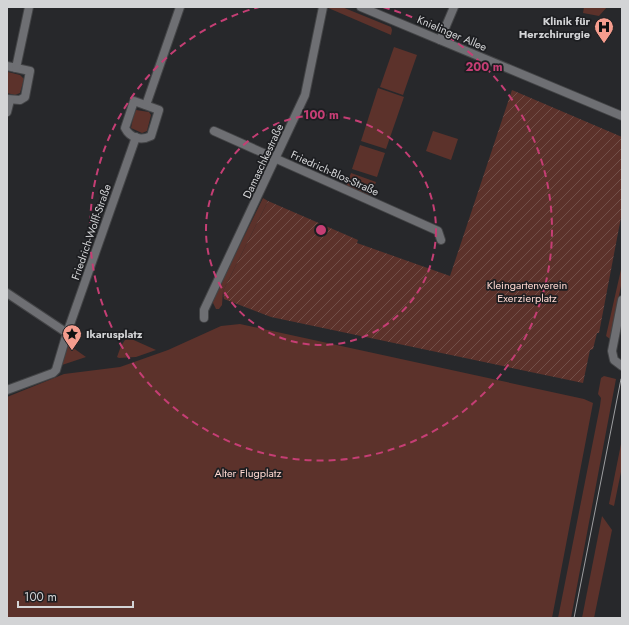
<svg xmlns="http://www.w3.org/2000/svg" width="629" height="625" font-family="Jost,sans-serif">
	<defs>
		<pattern id="garden-furrows" width="10" height="10" patternUnits="userSpaceOnUse"><rect width="10" height="10" fill="#5c322b"/><path d="M-1 1l2-2M0 10L10 0M9 11l2-2" fill="none" stroke="#724f49"/></pattern>
	</defs>
	<rect width="100%" height="100%" fill="#27282b"/>
	<g fill="#5c322b">
		<polygon points="326,7 342,7 391,27 392,30 391,35"/>
		<polygon points="584,7 607,7 599,16 583,13"/>
		<polygon points="394,47 417,55 403,95 380,87"/>
		<polygon points="8,72 20,75 24,79 20,93 15,95 7,93"/>
		<polygon points="378,88 404,97 386,149 361,141"/>
		<polygon points="136,110 149,112 151,115 147,131 142,133 131,128 134,113"/>
		<polygon points="433,131 458,139 451,160 426,151"/>
		<polygon points="360,145 385,153 377,177 352,169"/>
		<polygon points="351,173 376,182 371,195 369,194 368,196 346,186"/>
		<polygon points="263,198 268,201 223,291 222,305 219,309 216,309 212,301"/>
		<polygon points="622,265 622,281 610,339 606,336"/>
		<polygon points="240,324 584,399 593,403 552,618 7,618 7,397 64,374 120,367 168,350 221,326"/>
		<polygon points="127,337 156,350 136,357 119,358 117,357 121,346"/>
		<polygon points="68,345 69,345 86,357 62,365"/>
		<polygon points="604,376 616,379 571,618 558,618 600,406 601,398 598,394 601,378"/>
		<polygon points="622,439 622,467 614,506 609,504"/>
		<polygon points="602,516 612,530 594,618 582,618"/>
	</g>
	<polygon fill="url(#garden-furrows)" points="512,90 622,137 622,212 599,333 597,333 593,349 590,350 583,383 271,317 224,299 223,291 268,201 358,240 357,243 450,276"/>
	<g fill="none" stroke-linecap="round" stroke-linejoin="round">
		<g stroke="#434446" stroke-width="10">
			<g id="minor">
				<polyline points="361,7 622,116"/>
				<polyline points="440,40 454,7"/>
				<polyline points="7,66 30,71 25,97 20,100 7,99"/>
				<polyline points="16,68 29,7"/>
				<path d="M134 101 159 110 151 136C141 141 130 138 125 128Z"/>
				<polyline points="146,105 180,7"/>
				<polyline points="7,112 10,100"/>
				<polyline points="214,131 438,231 441,240"/>
				<polyline points="7,293 67,333"/>
				<polyline points="622,300 612,351 614,360 622,366"/>
				<polyline points="204,318 204,310 305,95 323,7"/>
				<polyline points="7,390 53,373 56,370 67,333 136,137"/>
			</g>
		</g>
		<use href="#minor" stroke="#6e6f73" stroke-width="8"/>
		<polyline stroke="#9e9fa1" stroke-width="1" points="574,618 621,379"/>
	</g>
	<g fill="none" stroke="#c53e74" stroke-width="2" stroke-dasharray="7 5">
		<circle cx="321" cy="230" r="115"/>
		<path d="M383 7A231 231 0 1 1 259 7"/>
	</g>
	<defs>
		<g id="hospital-pin" transform="scale(1)"><path d="M0 17L-7.5 6A9.5 9.5 0 1 1 7.5 6Z" fill="#f59d8e" stroke="#1d1e21"/><path d="M-5-5h3v3.5h4V-5h3V5h-3V1.5h-4V5h-3Z" fill="#111"/></g>
		<g id="sight-pin" transform="scale(1)"><path d="M0 17L-7.5 6A9.5 9.5 0 1 1 7.5 6Z" fill="#f59d8e" stroke="#1d1e21"/><path d="M0-6L1.8-2.2L6-1.7L2.9 1.2L3.7 5.4L0 3.3L-3.7 5.4L-2.9 1.2L-6-1.7L-1.8-2.2Z" fill="#111"/></g>
	</defs>
	<g fill-rule="evenodd">
		<use href="#hospital-pin" x="604" y="27"/>
		<use href="#sight-pin" x="72" y="334"/>
	</g>
	<g text-anchor="middle" dominant-baseline="central" stroke-width="3.5" stroke-linejoin="round" paint-order="stroke">
		<g font-size="11" font-weight="bold" fill="#d3d4d6" stroke="#1d1e21" text-anchor="end">
			<text x="590" y="21">Klinik für<tspan x="590" dy="13">Herzchirurgie</tspan></text>
			<text x="86" y="334" text-anchor="start">Ikarusplatz</text>
		</g>
		<g font-size="11" fill="#d3d4d6" stroke="#1d1e21">
			<text transform="translate(452 33) rotate(23)">Knielinger Allee</text>
			<text transform="translate(263 161) rotate(-65)">Damaschkestraße</text>
			<text transform="translate(335 173) rotate(24)">Friedrich-Blos-Straße</text>
			<text transform="translate(91 232) rotate(-71)">Friedrich-Wolff-Straße</text>
		</g>
		<g font-size="11" fill="#fed7d0" stroke="#1d1e21">
			<text x="527" y="285">Kleingartenverein<tspan x="527" dy="13">Exerzierplatz</tspan></text>
			<text x="248" y="473">Alter Flugplatz</text>
		</g>
	</g>
	<circle cx="321" cy="230" r="6" fill="#c53e74" stroke="#1d1e21" stroke-width="2"/>
	<g font-size="12" text-anchor="middle" font-weight="bold" fill="#c53e74" stroke="#1d1e21" stroke-width="3.5" stroke-linejoin="round" paint-order="stroke">
		<text x="484" y="71">200 m</text>
		<text x="321" y="119">100 m</text>
	</g>
	<rect width="629" height="625" fill="none" stroke="#d3d4d6" stroke-width="16"/>
	<path d="M18 601v6h115v-6" fill="none" stroke="#d3d4d6" stroke-width="2"/>
	<text x="24" y="601" font-size="12" fill="#d3d4d6" stroke="#1d1e21" stroke-width="3" paint-order="stroke">100 m</text>
</svg>
